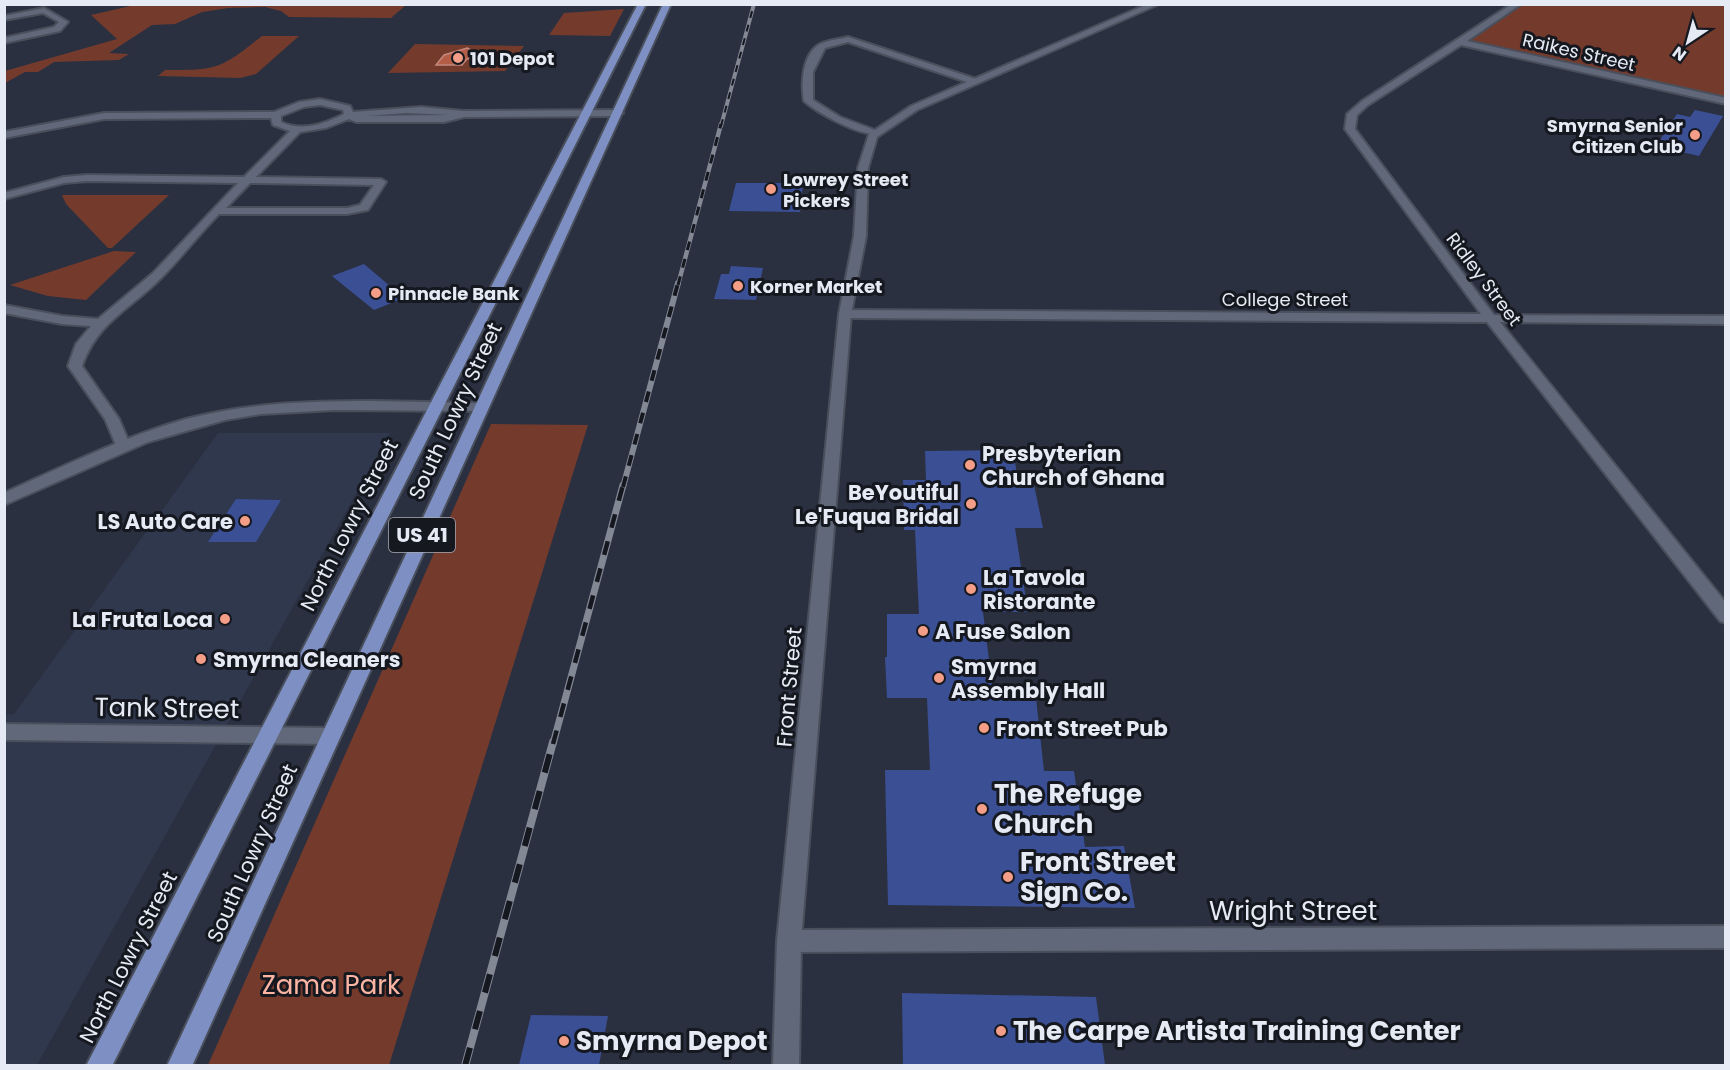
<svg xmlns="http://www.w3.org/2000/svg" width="1730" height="1070" font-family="Poppins,sans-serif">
	<rect width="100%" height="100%" fill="#2a3040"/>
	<polygon fill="#30384e" points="218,433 390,433 37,1065 5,1066 5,715 14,714"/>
	<g fill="#743b2d">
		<polygon points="139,4 406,4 406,5 391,18 289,17 281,11 265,7 228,8 202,12 175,24 152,25 109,53 129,54 119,60 54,62 38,72 25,72 5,83 5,71 117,39 91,15"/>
		<polygon points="1519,5 1725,5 1725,101 1461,42"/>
		<polygon points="624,9 610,36 549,35 564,13"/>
		<path d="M262 36H299L256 74 240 78 158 76 165 70C219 70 220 69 262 36Z"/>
		<polygon points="415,44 524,46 505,71 388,73"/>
		<polygon points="62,195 169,195 112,248 108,248 66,204"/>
		<polygon points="114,251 136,252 86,300 48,296 10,285"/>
		<polygon points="491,424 588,425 389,1065 208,1065"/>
	</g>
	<polygon fill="#b45e48" stroke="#c3887c" stroke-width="1.5" points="467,48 480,55 467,59 462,65 436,65 444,55"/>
	<g fill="#3b4f95">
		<polygon points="1695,110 1723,116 1699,156 1656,146 1677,114 1690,117"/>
		<polygon points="736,183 803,183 800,212 729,211"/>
		<polygon points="364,264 404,298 374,310 332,276"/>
		<polygon points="731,266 763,268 756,300 714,299 721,274 729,274"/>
		<polygon points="1013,450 1018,480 1033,480 1043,528 1015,528 1028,612 983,612 994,699 1036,698 1044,771 1074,771 1085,847 1124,846 1135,908 888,905 885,770 930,770 927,698 887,698 885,657 887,657 887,614 919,614 915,530 904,530 903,480 926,480 925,451"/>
		<polygon points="236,499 281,500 256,542 208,542"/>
		<polygon points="902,993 1096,997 1105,1065 903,1065"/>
		<polygon points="531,1015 608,1016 599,1065 519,1065"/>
	</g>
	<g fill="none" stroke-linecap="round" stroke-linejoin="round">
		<g stroke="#4a4f5c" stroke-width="4">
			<g id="minor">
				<polygon points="1512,4 1521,4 1467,41 1726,98 1726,104 1461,45 1368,105 1357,115 1355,129 1494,315 1726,316 1726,324 1500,322 1726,603 1726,623 1720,621 1487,322 845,318 839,314 845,310 1481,314 1345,129 1347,114 1362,101"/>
				<polygon points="44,8 68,22 60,31 4,43 4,38 54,27 59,22 43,13 4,20 4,16"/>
				<path d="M848 37 979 80 980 82 973 84 848 42 825 48 813 72V100L840 117 880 132C867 141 816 112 804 101 801 84 802 54 820 44 828 40 840 39 848 37Z"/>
				<path d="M320 99 350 106 353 112 421 107 464 111 618 110 623 113 618 116 464 117 444 122H356L349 119 326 128 300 132 256 177 381 179 386 182 368 210 347 214H219C199 234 182 257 162 277 131 309 98 321 82 366L119 419 131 447 123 452 118 450 105 419 68 366 76 344 91 326 62 324 4 313V305L62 316 98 319 153 273 238 183 87 181 64 183 4 199V193L64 177 87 175 244 177 290 131 273 125 271 118 104 119 4 138V132L104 113 274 112 299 102ZM320 105 343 110 344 114C324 124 302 132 281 122V116L304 107ZM406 113 450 115 366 116ZM250 183 374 185 360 205 347 208H226Z"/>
				<polygon points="4,724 329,728 336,730 339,736 336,742 329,744 4,740"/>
				<polygon points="1726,926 1726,948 789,952 781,949 777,941 781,933 789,930"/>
			</g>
		</g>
		<g stroke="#4a4f5c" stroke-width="4">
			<g id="tertiary">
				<polygon points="1148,4 1159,4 917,110 877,137 868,168 866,236 851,314 801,941 799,1066 773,1066 777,941 839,314 854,236 858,168 869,134 911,106"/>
				<path d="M372 401 481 403 488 407 481 411 335 410 261 414 225 420 148 442 4 505V493C64 466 123 437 186 419 247 403 309 401 372 401Z"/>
			</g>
		</g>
		<g stroke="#4a4f5c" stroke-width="4">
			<g id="primary">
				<polygon points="638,4 646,4 112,1066 86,1066"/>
				<polygon points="663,4 671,4 192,1066 167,1066"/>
			</g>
		</g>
		<use href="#minor" fill="#61687a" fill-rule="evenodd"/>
		<use href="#tertiary" fill="#61687a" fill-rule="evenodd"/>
		<use href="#primary" fill="#7e90c3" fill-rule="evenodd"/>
		<g stroke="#838895" stroke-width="4">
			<polyline id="rail-far4" points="721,126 754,4"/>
		</g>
		<g stroke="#838895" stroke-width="4.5">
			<polyline id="rail-far3" points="678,285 721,124"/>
		</g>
		<g stroke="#838895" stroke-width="6">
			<polyline id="rail-far2" points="623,487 678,283"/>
		</g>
		<g stroke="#838895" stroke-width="7">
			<polyline id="rail-far1" points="553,744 623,485"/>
		</g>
		<g stroke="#838895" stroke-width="8">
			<polyline id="rail" points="465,1066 553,742"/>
		</g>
		<use href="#rail-far4" stroke="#161820" stroke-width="2" stroke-dasharray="7" stroke-linecap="butt"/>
		<use href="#rail-far3" stroke="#161820" stroke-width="3" stroke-dasharray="9" stroke-linecap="butt"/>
		<use href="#rail-far2" stroke="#161820" stroke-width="4" stroke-dasharray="11" stroke-linecap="butt"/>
		<use href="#rail-far1" stroke="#161820" stroke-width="4.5" stroke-dasharray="14" stroke-linecap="butt"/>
		<use href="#rail" stroke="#161820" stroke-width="6" stroke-dasharray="19" stroke-linecap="butt"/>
	</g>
	<g fill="#f49e88" stroke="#161820" stroke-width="2">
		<circle cx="458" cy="58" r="6"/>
		<circle cx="1695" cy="135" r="6"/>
		<circle cx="771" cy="189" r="6"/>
		<circle cx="738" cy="286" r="6"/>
		<circle cx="376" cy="293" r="6"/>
		<circle cx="970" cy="465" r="6"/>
		<circle cx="971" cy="504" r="6"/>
		<circle cx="245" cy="521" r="6"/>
		<circle cx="971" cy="589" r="6"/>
		<circle cx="225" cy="619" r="6"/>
		<circle cx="923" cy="631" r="6"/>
		<circle cx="201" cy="659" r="6"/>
		<circle cx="939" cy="678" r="6"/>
		<circle cx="984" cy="728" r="6"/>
		<circle cx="982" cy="809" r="6"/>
		<circle cx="1008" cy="877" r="6"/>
		<circle cx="1001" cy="1031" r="6"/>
		<circle cx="564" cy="1041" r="6"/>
	</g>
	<g text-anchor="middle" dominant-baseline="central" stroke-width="6" stroke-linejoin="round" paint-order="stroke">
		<g font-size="18" fill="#e6eaf4" stroke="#161820">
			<text transform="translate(1579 52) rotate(13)">Raikes Street</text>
			<text transform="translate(1484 279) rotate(53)">Ridley Street</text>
			<text x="1285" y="299">College Street</text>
		</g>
		<g font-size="18" font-weight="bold" fill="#e6eaf4" stroke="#161820" text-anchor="start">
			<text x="470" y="58">101 Depot</text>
			<text x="1683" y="125" text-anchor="end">Smyrna Senior<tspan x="1683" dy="21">Citizen Club</tspan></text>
			<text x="783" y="179">Lowrey Street<tspan x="783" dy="21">Pickers</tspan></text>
			<text x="750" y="286">Korner Market</text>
			<text x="388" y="293">Pinnacle Bank</text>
		</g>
		<rect fill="#161820" stroke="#a8abb4" stroke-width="1.5" x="389" y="518" width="66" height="34" rx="4.5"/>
		<g font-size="20" font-weight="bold" fill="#e6eaf4">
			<text x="422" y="535">US 41</text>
		</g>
		<g font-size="21" fill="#e6eaf4" stroke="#161820">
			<text transform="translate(455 411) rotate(-65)">South Lowry Street</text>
			<text transform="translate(349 525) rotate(-63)">North Lowry Street</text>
			<text transform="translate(789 687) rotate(-85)">Front Street</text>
			<text transform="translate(252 853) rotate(-66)">South Lowry Street</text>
			<text transform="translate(128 957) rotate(-63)">North Lowry Street</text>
		</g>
		<g font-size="21" font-weight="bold" fill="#e6eaf4" stroke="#161820" text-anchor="start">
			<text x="982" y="453">Presbyterian<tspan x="982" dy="24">Church of Ghana</tspan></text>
			<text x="959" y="492" text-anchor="end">BeYoutiful<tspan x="959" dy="24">Le'Fuqua Bridal</tspan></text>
			<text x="233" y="521" text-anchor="end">LS Auto Care</text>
			<text x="983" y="577">La Tavola<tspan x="983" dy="24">Ristorante</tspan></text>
			<text x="213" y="619" text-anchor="end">La Fruta Loca</text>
			<text x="935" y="631">A Fuse Salon</text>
			<text x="213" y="659">Smyrna Cleaners</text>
			<text x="951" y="666">Smyrna<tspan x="951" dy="24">Assembly Hall</tspan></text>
			<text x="996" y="728">Front Street Pub</text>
		</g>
		<g font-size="26" fill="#e6eaf4" stroke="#161820">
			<text transform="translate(167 708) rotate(1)">Tank Street</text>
			<text x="1293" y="911">Wright Street</text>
		</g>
		<g font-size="26" font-weight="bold" fill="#e6eaf4" stroke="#161820" text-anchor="start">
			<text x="994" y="794">The Refuge<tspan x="994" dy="30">Church</tspan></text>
			<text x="1020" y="862">Front Street<tspan x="1020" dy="30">Sign Co.</tspan></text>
			<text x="1013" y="1031">The Carpe Artista Training Center</text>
			<text x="576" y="1041">Smyrna Depot</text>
		</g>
		<g font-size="26" fill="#fdb5a3" stroke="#161820">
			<text x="331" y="985">Zama Park</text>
		</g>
	</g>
	<rect width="1730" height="1070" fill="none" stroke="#e6eaf4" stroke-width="12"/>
	<g transform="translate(1688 42) rotate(216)" stroke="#161820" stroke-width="4.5" paint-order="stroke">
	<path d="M0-4.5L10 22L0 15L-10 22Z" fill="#e6eaf4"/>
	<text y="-9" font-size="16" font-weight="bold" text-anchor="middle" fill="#e6eaf4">N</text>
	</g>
</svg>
